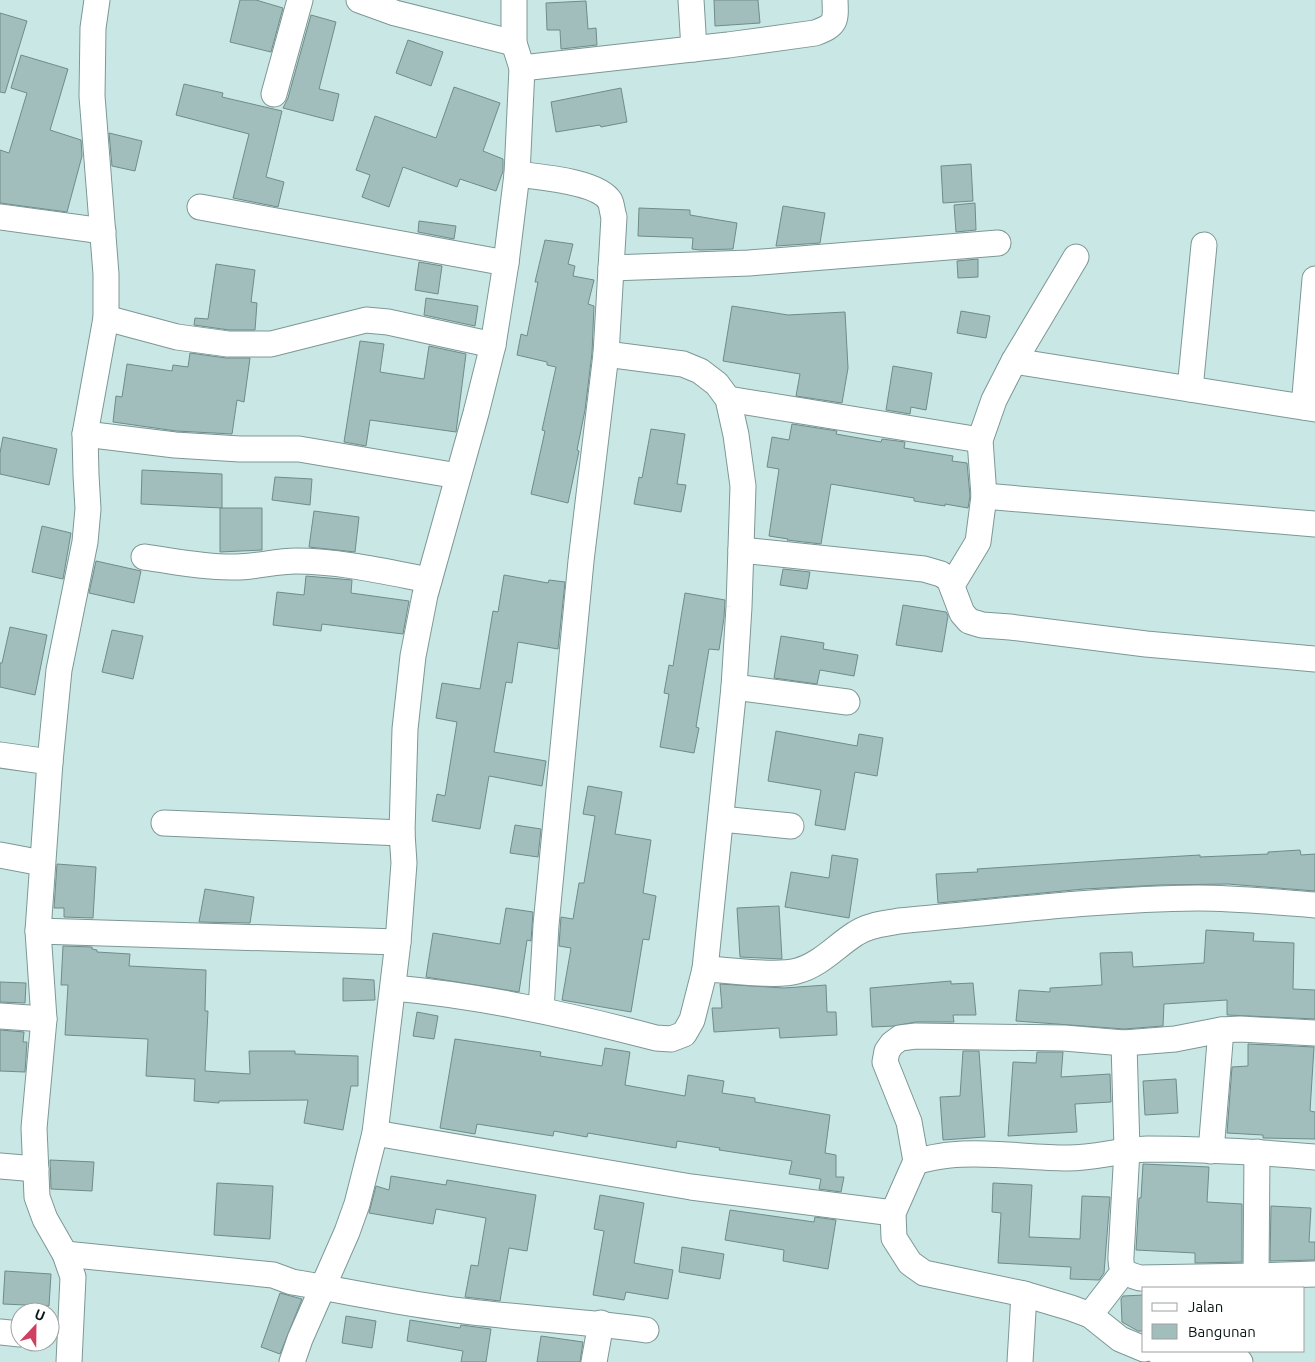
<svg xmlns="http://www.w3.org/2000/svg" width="1315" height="1362" font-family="Ubuntu,sans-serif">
	<rect width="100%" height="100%" fill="#c9e7e4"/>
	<g fill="#a1bebc" stroke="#708c8a">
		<polygon points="240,0 256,0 283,8 271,52 230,42"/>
		<polygon points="714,0 758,0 760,23 715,26"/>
		<polygon points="586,1 588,29 596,28 597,45 561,49 560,30 547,30 546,3"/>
		<polygon points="0,13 27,21 5,93 0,92"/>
		<polygon points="311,15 336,22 319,89 339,94 333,121 283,108 288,98"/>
		<polygon points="408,40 443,52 431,86 396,73"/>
		<polygon points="21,55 68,69 50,130 81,140 82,156 67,212 0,203 0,150 9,153 27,93 11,88"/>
		<polygon points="184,84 223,93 222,97 282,111 266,177 284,182 278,207 233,198 249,134 176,115"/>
		<polygon points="454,87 500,103 483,151 503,159 503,171 496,191 460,179 457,187 403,167 389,207 362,197 370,175 356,170 375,116 436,138"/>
		<polygon points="621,88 627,122 601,127 600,125 556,132 551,102"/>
		<polygon points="109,133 142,141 135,171 112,166"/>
		<polygon points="971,164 973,201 943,203 941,166"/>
		<polygon points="975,203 976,230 956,232 954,205"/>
		<polygon points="783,206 825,213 820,243 776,246"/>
		<polygon points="639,208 690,210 690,215 737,223 733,249 700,250 692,249 693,238 638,236"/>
		<polygon points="419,221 456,226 454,239 418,232"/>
		<polygon points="545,240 573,244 568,264 575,266 573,276 594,280 588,304 594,306 592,353 585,410 577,450 579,451 568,503 531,494 545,431 542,430 556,367 547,365 547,362 517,355 521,334 527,336 538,282 535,282"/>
		<polygon points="978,259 978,277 958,278 957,261"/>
		<polygon points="419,262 442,266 438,294 415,290"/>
		<polygon points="216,264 255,270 251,302 257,303 255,330 229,330 194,325 195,318 208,319"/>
		<polygon points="426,298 478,306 475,326 424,315"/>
		<polygon points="732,306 788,315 845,312 848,368 842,403 796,396 800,374 723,361"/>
		<polygon points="961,311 990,316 986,338 957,333"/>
		<polygon points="360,341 384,344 380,372 424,379 429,346 466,354 456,432 370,420 366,446 344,442"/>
		<polygon points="190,353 226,358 250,358 244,402 237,400 232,434 176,431 113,422 116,396 122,397 127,364 172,371 173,365 188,367"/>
		<polygon points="893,366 932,373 926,410 911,407 910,414 886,410"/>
		<polygon points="792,424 837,431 836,434 881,442 882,439 905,442 904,448 953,456 952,461 967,463 970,496 968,508 945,504 945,506 914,501 914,498 831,484 821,544 787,540 788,539 769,536 779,469 767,467 772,437 789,440"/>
		<polygon points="651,429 685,434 677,484 686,485 681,512 634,504 639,477 642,478"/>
		<polygon points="3,437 57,449 49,485 0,474 0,453"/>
		<polygon points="142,470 222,474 222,508 141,504"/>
		<polygon points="275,477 312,479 310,505 272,500"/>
		<polygon points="220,508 262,508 262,550 220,552"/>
		<polygon points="314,511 359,517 355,552 309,547"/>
		<polygon points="42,526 71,533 63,579 32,572"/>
		<polygon points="96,561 141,571 134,603 89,593"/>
		<polygon points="783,569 810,572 807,589 780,585"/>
		<polygon points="504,575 548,583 549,580 565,582 558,649 518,642 512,683 506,682 494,752 546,761 542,786 489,776 480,829 432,821 437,794 445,796 457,722 436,718 442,683 480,689 493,611 498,612"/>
		<polygon points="306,576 352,580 351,593 409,601 403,634 322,624 321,631 273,625 277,592 304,595"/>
		<polygon points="685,593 725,600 724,618 719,650 709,649 696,727 699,728 694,753 660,747 669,694 664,693 669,665 673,666"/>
		<polygon points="903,605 946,612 948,616 942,652 896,645"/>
		<polygon points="10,627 47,635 35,695 0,687 0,663 2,663"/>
		<polygon points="112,630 143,636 133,679 102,672"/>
		<polygon points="781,636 824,643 823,649 858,655 854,676 820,670 817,684 774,678"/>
		<polygon points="776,731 857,746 859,734 883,738 877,776 855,772 845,830 815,825 821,790 768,781"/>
		<polygon points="588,786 622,792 615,834 651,840 643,893 656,896 649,940 643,939 631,1012 562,1000 571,948 559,946 561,917 573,919 579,883 584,883 595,816 583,814"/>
		<polygon points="515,825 541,829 538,857 510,853"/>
		<polygon points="1300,850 1301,855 1315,854 1315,891 1228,884 1160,885 1084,889 938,903 936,874 978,872 977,869 1115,860 1200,855 1200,857 1268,854 1268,852"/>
		<polygon points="832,855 858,859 849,918 785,907 791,872 829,878"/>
		<polygon points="57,864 96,867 93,918 64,917 64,908 54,908"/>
		<polygon points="205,889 254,897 250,923 199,922"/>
		<polygon points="779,906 782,959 740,957 737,908"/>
		<polygon points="506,908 533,912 531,941 527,940 519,992 426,977 433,933 500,944"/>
		<polygon points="1206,930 1254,933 1253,941 1294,943 1293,989 1315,990 1315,1019 1227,1015 1227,1000 1164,1004 1163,1026 1124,1029 1016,1021 1019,990 1050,992 1050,988 1102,985 1100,953 1132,952 1133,967 1204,963"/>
		<polygon points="63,946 92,947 92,949 97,950 97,952 130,954 129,966 206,970 205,1011 208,1011 205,1071 250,1074 249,1051 295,1051 295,1054 358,1056 358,1086 351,1086 343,1130 304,1123 308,1100 219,1101 219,1103 194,1101 195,1079 146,1076 148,1039 65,1035 68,985 61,985"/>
		<polygon points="343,978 374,980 375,1000 343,1001"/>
		<polygon points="951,981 951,984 973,983 976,1015 953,1015 954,1022 916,1022 894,1026 872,1027 870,988"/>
		<polygon points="0,982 26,983 25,1003 0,1002"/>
		<polygon points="720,984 784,988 826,985 827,1012 836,1012 837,1035 780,1038 779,1028 714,1032 712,1008 722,1008"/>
		<polygon points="417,1012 438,1016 434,1039 413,1036"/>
		<polygon points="0,1030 24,1032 23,1042 27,1042 25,1072 0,1071"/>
		<polygon points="455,1039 541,1052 540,1056 602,1066 605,1048 630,1052 625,1085 685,1096 688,1075 724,1081 722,1093 755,1098 755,1102 830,1115 825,1153 836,1155 836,1177 844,1177 841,1192 819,1189 821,1179 789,1174 792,1161 719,1150 720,1148 677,1141 676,1148 588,1133 587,1137 554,1131 553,1136 477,1124 475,1134 440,1128"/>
		<polygon points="1248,1044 1314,1047 1310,1111 1315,1112 1315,1139 1263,1138 1263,1135 1227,1133 1232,1067 1248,1066"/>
		<polygon points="963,1051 979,1051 985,1137 943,1140 940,1097 960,1096"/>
		<polygon points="1037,1052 1063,1052 1061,1077 1110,1074 1111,1102 1075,1104 1077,1132 1008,1136 1013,1062 1036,1063"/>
		<polygon points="1176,1079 1178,1113 1145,1115 1143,1081"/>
		<polygon points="50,1160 94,1162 92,1191 51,1189"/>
		<polygon points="1143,1164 1209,1167 1207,1202 1242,1204 1242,1262 1195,1263 1195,1253 1136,1250 1139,1198 1141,1198"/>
		<polygon points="391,1176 446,1185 447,1180 536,1195 527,1251 509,1248 500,1301 465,1297 471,1265 478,1266 486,1218 436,1209 433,1224 369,1213 376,1186 389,1190"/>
		<polygon points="217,1183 273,1186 270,1239 214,1235"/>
		<polygon points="993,1183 1032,1185 1029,1237 1080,1239 1082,1196 1110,1197 1104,1273 1099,1280 1070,1279 1071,1267 998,1263 1001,1213 992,1212"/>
		<polygon points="600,1195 644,1203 634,1263 673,1270 668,1299 626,1292 624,1300 593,1295 604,1231 594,1229"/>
		<polygon points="1271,1206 1311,1208 1309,1242 1315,1242 1315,1260 1270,1261"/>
		<polygon points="730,1210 814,1222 815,1217 836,1220 828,1269 783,1261 784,1250 725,1240"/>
		<polygon points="682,1247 724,1254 720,1279 679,1272"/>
		<polygon points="5,1271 51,1274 49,1306 3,1304"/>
		<polygon points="280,1293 302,1299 280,1354 261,1347"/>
		<polygon points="1144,1295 1144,1331 1138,1331 1122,1322 1121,1299 1123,1296"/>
		<polygon points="346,1316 376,1321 372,1348 342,1343"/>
		<polygon points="410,1320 460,1328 461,1325 491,1329 486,1362 461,1362 463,1351 407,1341"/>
		<polygon points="541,1336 583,1342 580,1362 537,1362"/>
	</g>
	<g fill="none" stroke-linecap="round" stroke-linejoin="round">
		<g stroke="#7c9896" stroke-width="27">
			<g id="minor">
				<polyline points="359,0 395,13 514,43"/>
				<polyline points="691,0 694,49"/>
				<path d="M522 68 728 45 815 33C836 25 836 22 835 0"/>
				<polyline points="274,94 300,0"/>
				<path d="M517 174C539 177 598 181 610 201 612 205 612 212 614 217L606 354 581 561 546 925 541 1010"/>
				<polyline points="200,207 506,263"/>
				<polyline points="0,217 103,231"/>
				<polyline points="611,268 749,263 998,243"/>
				<polyline points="106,318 177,337 228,344 271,344 366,320 388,322 493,345"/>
				<polyline points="1014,361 1315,409"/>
				<polyline points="1190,389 1204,245"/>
				<polyline points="728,399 980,440"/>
				<polyline points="1304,407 1315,279"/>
				<polyline points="85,434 175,445 240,449 299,449 458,476"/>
				<polyline points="984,496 1315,524"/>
				<polyline points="741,550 924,569 941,574 949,579 962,613 969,621 982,625 1010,627 1146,644 1315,659"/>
				<path d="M144 557C174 561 205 568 236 567 256 567 276 561 296 561 340 561 387 572 429 580"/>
				<polyline points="952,585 978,542 984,496 980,440 994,400 1014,361 1076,257"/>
				<polyline points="734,687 847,702"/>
				<polyline points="0,755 50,762"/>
				<polyline points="721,819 791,826"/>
				<polyline points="164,823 402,833"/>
				<polyline points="0,855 42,863"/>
				<polyline points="38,931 398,942"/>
				<path d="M705 969C729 970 776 977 797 971 820 965 836 946 855 934 868 925 884 924 899 921 998 912 1098 899 1198 898 1237 898 1276 902 1315 905"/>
				<path d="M394 988C483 996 569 1015 656 1038L671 1039 684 1034 692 1020 705 969 734 687 739 607 743 486 736 435 728 399 717 384 700 371 683 364 606 354"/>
				<polyline points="0,1016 44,1019"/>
				<path d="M1124 1043 1127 1150 1121 1256C1120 1272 1126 1274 1140 1278L1256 1276 1315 1274"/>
				<polyline points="375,1133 691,1187 893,1213"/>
				<polyline points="1211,1151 1221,1030"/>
				<path d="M916 1161C927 1159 938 1156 950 1155 989 1151 1028 1158 1068 1158 1095 1158 1120 1150 1147 1149 1203 1149 1259 1152 1315 1157"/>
				<polyline points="0,1166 36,1169"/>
				<path d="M65 1254 273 1275 292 1282C339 1290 387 1300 434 1307 504 1318 576 1320 646 1330"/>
				<polyline points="1256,1276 1257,1152"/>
				<polyline points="1090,1315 1124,1271"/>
				<polyline points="0,1332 20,1334"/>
				<polyline points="1144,1349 1120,1339 1090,1315 1071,1308 1024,1294 924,1273 910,1263 894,1238 893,1213 916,1161 909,1122 885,1062 887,1051 892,1044 900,1038 916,1036 1064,1038 1124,1043 1175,1039 1221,1030 1240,1029 1315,1033"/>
				<polyline points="1157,1351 1240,1362"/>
				<polyline points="69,1362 73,1277 65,1254 45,1219 37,1197 34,1128 44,1019 38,931 50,762 59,670 85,542 88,509 86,475 85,434 106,318 106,274 92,96 93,28 97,0"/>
				<polyline points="292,1362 300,1339 347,1232 357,1204 375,1133 398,942 404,863 402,833 405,729 413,656 425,595 476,413 493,345 506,263 517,174 522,68 514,43 514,0"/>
				<polyline points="594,1362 601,1323"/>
				<polyline points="1020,1362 1024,1294"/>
			</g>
		</g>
		<use href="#minor" stroke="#fff" stroke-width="25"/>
	</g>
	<rect x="1142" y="1287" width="162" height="65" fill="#ffffff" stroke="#9da1a1"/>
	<rect x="1152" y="1303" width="25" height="8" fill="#ffffff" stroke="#9da1a1"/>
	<text x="1188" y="1312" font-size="15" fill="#091414">Jalan</text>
	<rect x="1152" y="1324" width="25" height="15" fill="#a1bebc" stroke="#9da1a1"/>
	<text x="1188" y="1337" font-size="15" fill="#091414">Bangunan</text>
	<g transform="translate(35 1327) rotate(22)"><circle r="24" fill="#ffffff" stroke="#9da1a1"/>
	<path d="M0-4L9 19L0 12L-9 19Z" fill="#cf3f62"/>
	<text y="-8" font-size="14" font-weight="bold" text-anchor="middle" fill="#091414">U</text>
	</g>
</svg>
